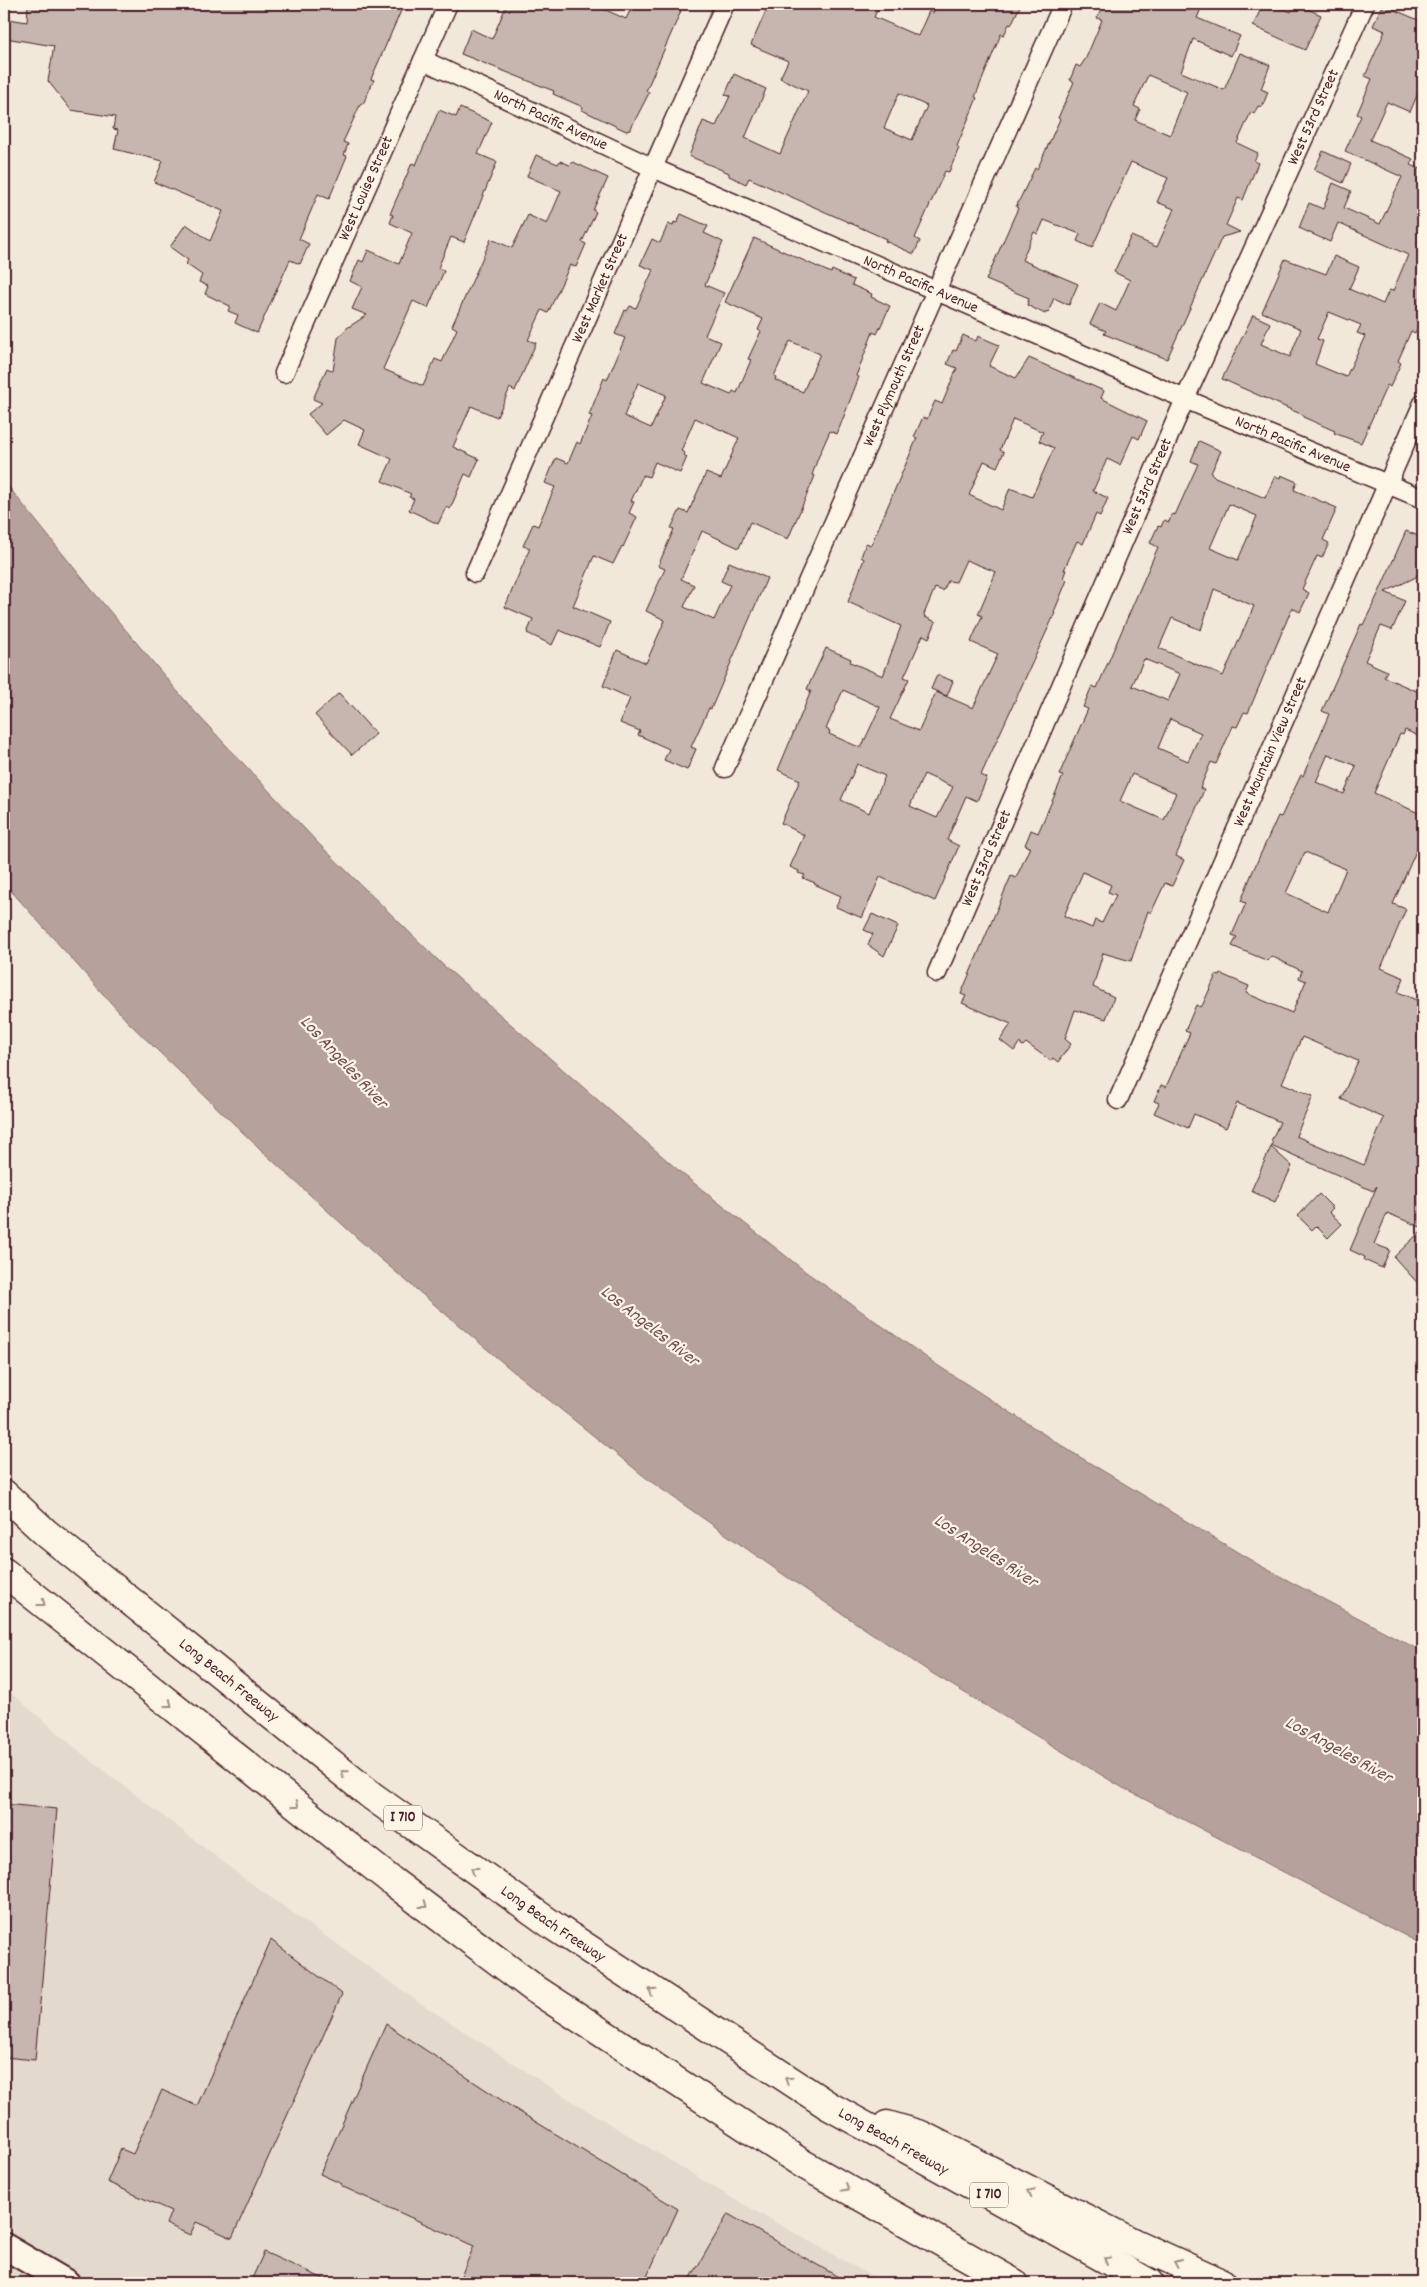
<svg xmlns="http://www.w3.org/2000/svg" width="1427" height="2287" font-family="Dekko,sans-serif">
	<rect width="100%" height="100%" fill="#f1e8da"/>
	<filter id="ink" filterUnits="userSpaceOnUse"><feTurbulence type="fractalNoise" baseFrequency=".02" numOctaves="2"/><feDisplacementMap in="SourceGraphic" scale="10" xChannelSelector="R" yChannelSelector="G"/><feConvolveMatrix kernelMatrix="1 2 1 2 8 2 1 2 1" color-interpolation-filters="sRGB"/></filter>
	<g filter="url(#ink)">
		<polygon fill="#e4d9cd" points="4,1687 84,1755 245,1879 420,2003 575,2103 732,2198 884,2283 4,2283"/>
		<polygon fill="#b6a19c" stroke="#8b6d6f" points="4,481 91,589 195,712 318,843 443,965 685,1176 806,1272 937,1365 1070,1451 1259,1565 1423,1652 1423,1945 1123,1788 930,1672 784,1575 650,1481 514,1372 377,1256 262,1151 128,1022 4,883"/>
		<g fill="#c7b6af" stroke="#4a1f2b" fill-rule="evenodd">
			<polygon points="28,4 404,4 371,79 374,80 363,104 361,103 343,142 348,144 344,155 347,156 337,180 329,199 318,194 299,239 309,244 300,264 290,260 257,333 235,323 238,315 228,311 230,306 205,294 208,286 199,282 202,275 186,264 188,260 170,247 186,224 210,241 223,211 154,182 163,161 114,149 118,130 113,129 115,117 71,110 48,81 54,46 5,38 9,19 27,22"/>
			<polygon points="507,4 592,4 626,19 633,4 670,4 681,11 646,91 649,93 630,130 626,131 582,110 583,107 553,94 554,91 461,54 471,29 492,39"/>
			<path d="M769 4H880L874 17 918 36 929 11 933 13 937 4H1021L1011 25 1009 24 1004 35 1001 34 975 97 977 98 957 146 959 148 949 172 945 171 915 238 920 241 914 254 885 241 886 239 749 178 746 184 729 176V173L689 156 703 121 716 126 730 96 725 95 734 74 766 89 745 138 780 154 808 91 780 78 788 61 751 45ZM899 93 927 106 912 140 884 128Z"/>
			<path d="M1104 4H1203L1197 18 1240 36 1231 56 1193 39 1181 72 1224 90 1240 53 1270 65 1261 89 1268 92 1262 107 1258 106 1254 114 1251 112 1237 143 1258 153 1254 161 1258 163 1247 190 1243 200 1238 198 1226 225 1240 232 1222 237 1167 359 1104 334 1106 331 1090 324 1100 303 1116 311 1130 280 1114 272 1131 236 1157 247 1174 209 1157 202 1168 178 1131 162 1092 248 1077 241 1080 234 1044 220 1038 234 1034 232 1022 260 1078 284 1069 305 1054 298 1048 313 1046 312 1045 314 1027 305 1029 298 986 280 1018 208 1016 207 1035 168 1037 169 1040 163 1060 119 1058 118 1074 82 1070 80 1076 65 1080 67 1086 58 1102 20 1097 18ZM1148 75 1187 92 1170 135 1135 120 1140 109 1134 106Z"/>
			<polygon points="1263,4 1273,4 1291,12 1296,4 1321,15 1305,50 1253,26"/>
			<path d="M1381 7 1389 10 1390 8 1423 22V81L1410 112 1387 102 1370 140 1413 159 1411 165 1423 170V315L1415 333 1411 331 1398 361 1401 363 1390 387 1387 385 1361 443 1334 433 1335 431 1303 417V415L1222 379 1253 315 1270 323 1261 344 1290 357 1301 329 1262 312 1285 259 1326 274 1334 256 1359 267 1349 289 1383 304 1389 290 1393 291 1408 255 1338 223 1330 242 1299 228 1309 203 1323 209 1333 183 1351 191 1344 208 1380 224 1402 177 1345 151 1361 116 1357 114 1372 79 1365 76 1385 31 1373 26ZM1329 312 1361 325 1357 333 1365 336 1346 377 1315 364 1323 341 1317 339Z"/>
			<polygon points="460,108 492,122 478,154 497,162 464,242 451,237 438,268 444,271 428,308 413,301 383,369 423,386 435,359 442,362 457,329 452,326 491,239 512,248 528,215 547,224 561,191 527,176 536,155 558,164 560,161 570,165 573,162 608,178 593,210 596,212 582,242 586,244 576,267 570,265 548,313 542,310 528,340 536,343 515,391 510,388 497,417 471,406 453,447 479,459 471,477 465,474 450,509 446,507 438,524 409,510 414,499 409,497 411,494 382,481 392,459 359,444 365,430 344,420 326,435 308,414 322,403 313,399 327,368 333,371 338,338 347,328 367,315 352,309 362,287 350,281 359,260 363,262 368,250 399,264 412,233 390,223 393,215 390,214 412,163 416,165 439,110 456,117"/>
			<polygon points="1323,151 1351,164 1343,183 1314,170"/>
			<path d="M681 214 708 226 704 233 723 242 705 285 724 293 705 335 721 342 703 383 731 395 733 391 737 393 751 360 748 359 761 331 758 330 763 319 725 302 754 238 831 273 832 270 854 280 852 285 872 294 871 297 890 306 877 334 873 332 856 376 859 377 837 434 830 431 818 458 812 475 815 476 788 539 750 522 739 548 702 531 681 579 694 585 684 607 714 620 730 585 721 581 729 562 767 578 711 709 709 708 691 747 696 749 687 770 664 760 669 749 638 735 640 731 620 723 630 698 603 686 617 650 646 663 665 620 646 611 665 569 658 566 674 529 671 528 680 510 688 513 706 473 721 479 739 438 695 418 681 451 685 453 684 455 687 457 680 473 655 462 649 477 643 475 631 501 634 502 629 513 637 517 623 547 622 546 613 564 594 556 573 606 610 622 600 647 559 630 552 645 527 633 533 619 505 607 530 548 523 546 533 524 538 526 555 487 545 483 556 458 568 463 577 442 580 444 592 416 589 415 604 378 607 380 625 338 615 334 625 310 627 311 630 306 636 308 653 270 640 265 652 239 660 243 668 224 673 226 674 222 677 223ZM790 341 820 354 803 392 775 380 776 377 774 376ZM638 383 666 395 651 428 624 416Z"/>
			<path d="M963 335 976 341 978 336 999 345 989 366 1016 378 1029 358 1104 391 1101 398 1147 421 1139 439 1133 436 1120 465 1107 459 1093 491 1108 498 1100 516 1096 514 1083 544 1077 541 1064 570H1066L1063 578 1067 580 1054 612 1055 613 981 775 987 778 977 801 966 796 947 840 959 846 935 901 880 877 862 918 836 907 841 896 814 884 815 883 803 878 805 875 798 873 799 871 790 867 804 835 781 823 800 780 778 770 811 691 807 689 826 648 851 659 850 662 883 676 901 626 848 602 864 559 861 557 866 543 871 545 917 438 914 437 923 417 927 419 935 401 942 404 957 368 947 364 953 350 956 351ZM1013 419 1043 432 1039 441 1054 448 1032 497 1010 488 1001 510 969 495 984 461 997 467 1004 452 1000 450ZM966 560 996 572 978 614 982 616 971 642 998 654 973 708 936 692 919 731 890 719 909 679 904 677 923 635 929 638 936 622 925 617 924 614 935 588 943 591 948 581 956 582ZM843 690 880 707 861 748 829 734 830 731 826 729ZM857 764 885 776 869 813 841 800ZM924 774 953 787 937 818 910 806Z"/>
			<path d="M1199 441 1221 451 1211 473 1215 477 1265 498 1275 476 1280 478 1281 475 1297 482 1294 490 1337 508 1323 540 1329 543 1322 558 1317 556 1302 589 1309 593 1300 612 1292 608 1248 713 1244 712 1237 727 1233 726 1216 764 1211 762 1200 788 1204 790 1176 856 1184 860 1172 886 1165 883 1151 913 1148 911 1131 961 1103 953 1093 987 1114 997 1106 1019 1075 1010 1065 1039 1071 1044 1058 1062 1053 1058 1051 1061 1026 1043 1023 1046 1019 1043 1014 1051 1000 1040 1011 1024 962 1003 966 996 961 994 1011 876 1016 878 1030 847 1025 845 1031 830 1038 833 1063 776 1059 775 1088 709 1083 707 1092 686 1097 688 1158 547 1150 543 1158 526 1161 527 1164 520 1169 522 1172 514 1175 515 1198 464 1191 461ZM1229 504 1257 516 1238 560 1210 548ZM1214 589 1254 606 1223 676 1159 648 1172 618 1201 630ZM1144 659 1180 674 1168 701 1132 686ZM1170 719 1201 733 1188 761 1158 748ZM1132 774 1176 793 1164 820 1120 801ZM1083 872 1111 885 1108 892 1116 895 1102 923 1095 920 1092 928 1064 916Z"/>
			<path d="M1406 531 1423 538V560L1416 577 1385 592 1405 601 1392 630 1381 626 1365 661 1387 671 1384 677 1423 694V738L1405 730 1403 735 1400 734 1374 793 1423 815V842L1419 852 1416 851 1393 904 1406 909 1381 968 1404 978 1398 992 1423 1003V1187L1420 1195 1423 1197V1228L1387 1213 1374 1244 1390 1250 1382 1268 1364 1260 1365 1257 1350 1250 1377 1186 1373 1191 1271 1145 1273 1142 1271 1141 1280 1122 1237 1103 1226 1128 1194 1114 1188 1128 1154 1113 1159 1103 1154 1101 1161 1085 1166 1087 1190 1033 1185 1031 1196 1005 1201 1007 1203 1004 1216 975 1220 976 1221 974 1249 986 1246 993 1292 1013 1306 981 1299 978 1302 971 1271 956 1268 961 1232 946 1237 937 1232 935 1246 903 1241 901 1252 873 1278 816 1281 817 1301 775 1303 776 1329 714 1322 711 1361 624 1363 625 1380 590ZM1328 754 1356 766 1344 794 1316 782ZM1305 852 1346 869 1328 912 1286 893ZM1302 1037 1358 1061 1341 1099 1384 1118 1364 1165 1296 1136 1313 1096 1282 1083Z"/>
			<polygon points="937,675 953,681 947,696 931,689"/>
			<polygon points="339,693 376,734 352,755 315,715"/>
			<polygon points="872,914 898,926 884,956 868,945 873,934 864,930"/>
			<polygon points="1271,1147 1292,1166 1275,1202 1251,1191"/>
			<polygon points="1319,1194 1333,1208 1329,1212 1342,1224 1328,1238 1316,1226 1312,1230 1298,1216"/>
			<polygon points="1423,1229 1423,1289 1394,1257"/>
			<polygon points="4,1804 57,1809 35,2060 4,2057"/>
			<polygon points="271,1940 342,1994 232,2238 196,2222 190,2235 166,2224 171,2211 107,2182 121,2149 133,2154 162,2090 197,2106"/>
			<polygon points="386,2024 515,2109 678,2209 644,2283 477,2283 461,2276 474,2246 341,2186 342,2184 320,2174"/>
			<polygon points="728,2214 849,2283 688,2283"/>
			<polygon points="264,2252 333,2283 250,2283"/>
		</g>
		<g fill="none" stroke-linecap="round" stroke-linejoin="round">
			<g stroke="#4a1f2b" stroke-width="21">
				<g id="street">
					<path id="s1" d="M423 60 651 167 1185 399 1423 499"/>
					<path id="s2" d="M284 373 448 4"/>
					<path id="s3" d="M475 573 725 4"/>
					<path id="s4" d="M725 768 1063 4"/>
					<path id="s5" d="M937 973 1185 399 1365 4"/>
					<path id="s6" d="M1118 1100 1423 403"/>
				</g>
			</g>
			<g stroke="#4a1f2b" stroke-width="29">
				<polyline id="secondary" points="4,2246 67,2283"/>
			</g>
			<g stroke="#4a1f2b" stroke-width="31">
				<g id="highway">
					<path id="s7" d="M4 1494 46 1533 372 1796 555 1927 829 2106 1149 2283"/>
					<polyline points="4,1572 393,1882 535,1989 803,2164 1014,2283"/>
					<polyline points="887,2125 921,2135 1134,2243 1222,2283"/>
				</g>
			</g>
			<use href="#street" stroke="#fcf5e5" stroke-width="18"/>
			<use href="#secondary" stroke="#fcf5e5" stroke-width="25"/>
			<use href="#highway" stroke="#fcf5e5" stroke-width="28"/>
		</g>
		<defs><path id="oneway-chevron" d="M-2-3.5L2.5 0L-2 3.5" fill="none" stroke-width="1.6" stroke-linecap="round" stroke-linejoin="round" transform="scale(1.25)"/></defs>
		<g stroke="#a38a88">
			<use href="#oneway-chevron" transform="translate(42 1603) rotate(38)"/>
			<use href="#oneway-chevron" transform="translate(169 1704) rotate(38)"/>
			<use href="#oneway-chevron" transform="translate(344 1773) rotate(-141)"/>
			<use href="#oneway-chevron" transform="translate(296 1805) rotate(38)"/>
			<use href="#oneway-chevron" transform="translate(474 1870) rotate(-144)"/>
			<use href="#oneway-chevron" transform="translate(424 1905) rotate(37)"/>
			<use href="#oneway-chevron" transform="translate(652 1991) rotate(-147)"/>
			<use href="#oneway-chevron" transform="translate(788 2080) rotate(-147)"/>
			<use href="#oneway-chevron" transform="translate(846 2188) rotate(30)"/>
			<use href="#oneway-chevron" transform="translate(1031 2192) rotate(-154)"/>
			<use href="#oneway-chevron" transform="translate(1107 2260) rotate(-151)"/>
			<use href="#oneway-chevron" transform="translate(1177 2263) rotate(-156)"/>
		</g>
	</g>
	<g text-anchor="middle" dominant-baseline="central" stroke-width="4.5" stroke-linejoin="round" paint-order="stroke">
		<g fill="#fcf5e5" stroke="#7f5f63" stroke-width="1">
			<rect x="384" y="1805.5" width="38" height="25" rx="4"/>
			<rect x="970" y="2182.5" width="38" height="25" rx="4"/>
		</g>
		<g font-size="15" font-weight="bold" fill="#4a1f2b">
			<text x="403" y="1818">I 710</text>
			<text x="989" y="2195">I 710</text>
		</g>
		<g font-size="16" fill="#4a1f2b" stroke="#fcf5e5">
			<text stroke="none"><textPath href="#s5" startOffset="935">West 53rd Street</textPath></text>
			<text stroke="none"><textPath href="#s1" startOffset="141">North Pacific Avenue</textPath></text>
			<text stroke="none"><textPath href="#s2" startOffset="202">West Louise Street</textPath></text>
			<text stroke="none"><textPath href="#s1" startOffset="546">North Pacific Avenue</textPath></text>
			<text stroke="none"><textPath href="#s3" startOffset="311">West Market Street</textPath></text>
			<text stroke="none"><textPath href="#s4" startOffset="418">West Plymouth Street</textPath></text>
			<text stroke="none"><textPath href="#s1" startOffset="951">North Pacific Avenue</textPath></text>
			<text stroke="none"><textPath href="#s5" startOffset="530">West 53rd Street</textPath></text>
			<text stroke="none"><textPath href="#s6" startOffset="380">West Mountain View Street</textPath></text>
			<text stroke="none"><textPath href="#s5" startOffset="125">West 53rd Street</textPath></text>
			<text stroke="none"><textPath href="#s7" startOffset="292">Long Beach Freeway</textPath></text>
			<text stroke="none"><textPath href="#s7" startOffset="698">Long Beach Freeway</textPath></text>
			<text stroke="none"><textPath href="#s7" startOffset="1102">Long Beach Freeway</textPath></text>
		</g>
		<g font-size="18" font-style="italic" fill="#704c53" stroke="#fcf5e5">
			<text transform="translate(343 1063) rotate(47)">Los Angeles River</text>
			<text transform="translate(649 1327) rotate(38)">Los Angeles River</text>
			<text transform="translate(985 1552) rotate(33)">Los Angeles River</text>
			<text transform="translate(1338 1751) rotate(29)">Los Angeles River</text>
		</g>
	</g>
	<rect width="1427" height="2287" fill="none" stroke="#fcf5e5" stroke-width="20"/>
	<rect x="10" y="10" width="1407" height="2267" fill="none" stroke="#4a1f2b" stroke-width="2" filter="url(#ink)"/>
</svg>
